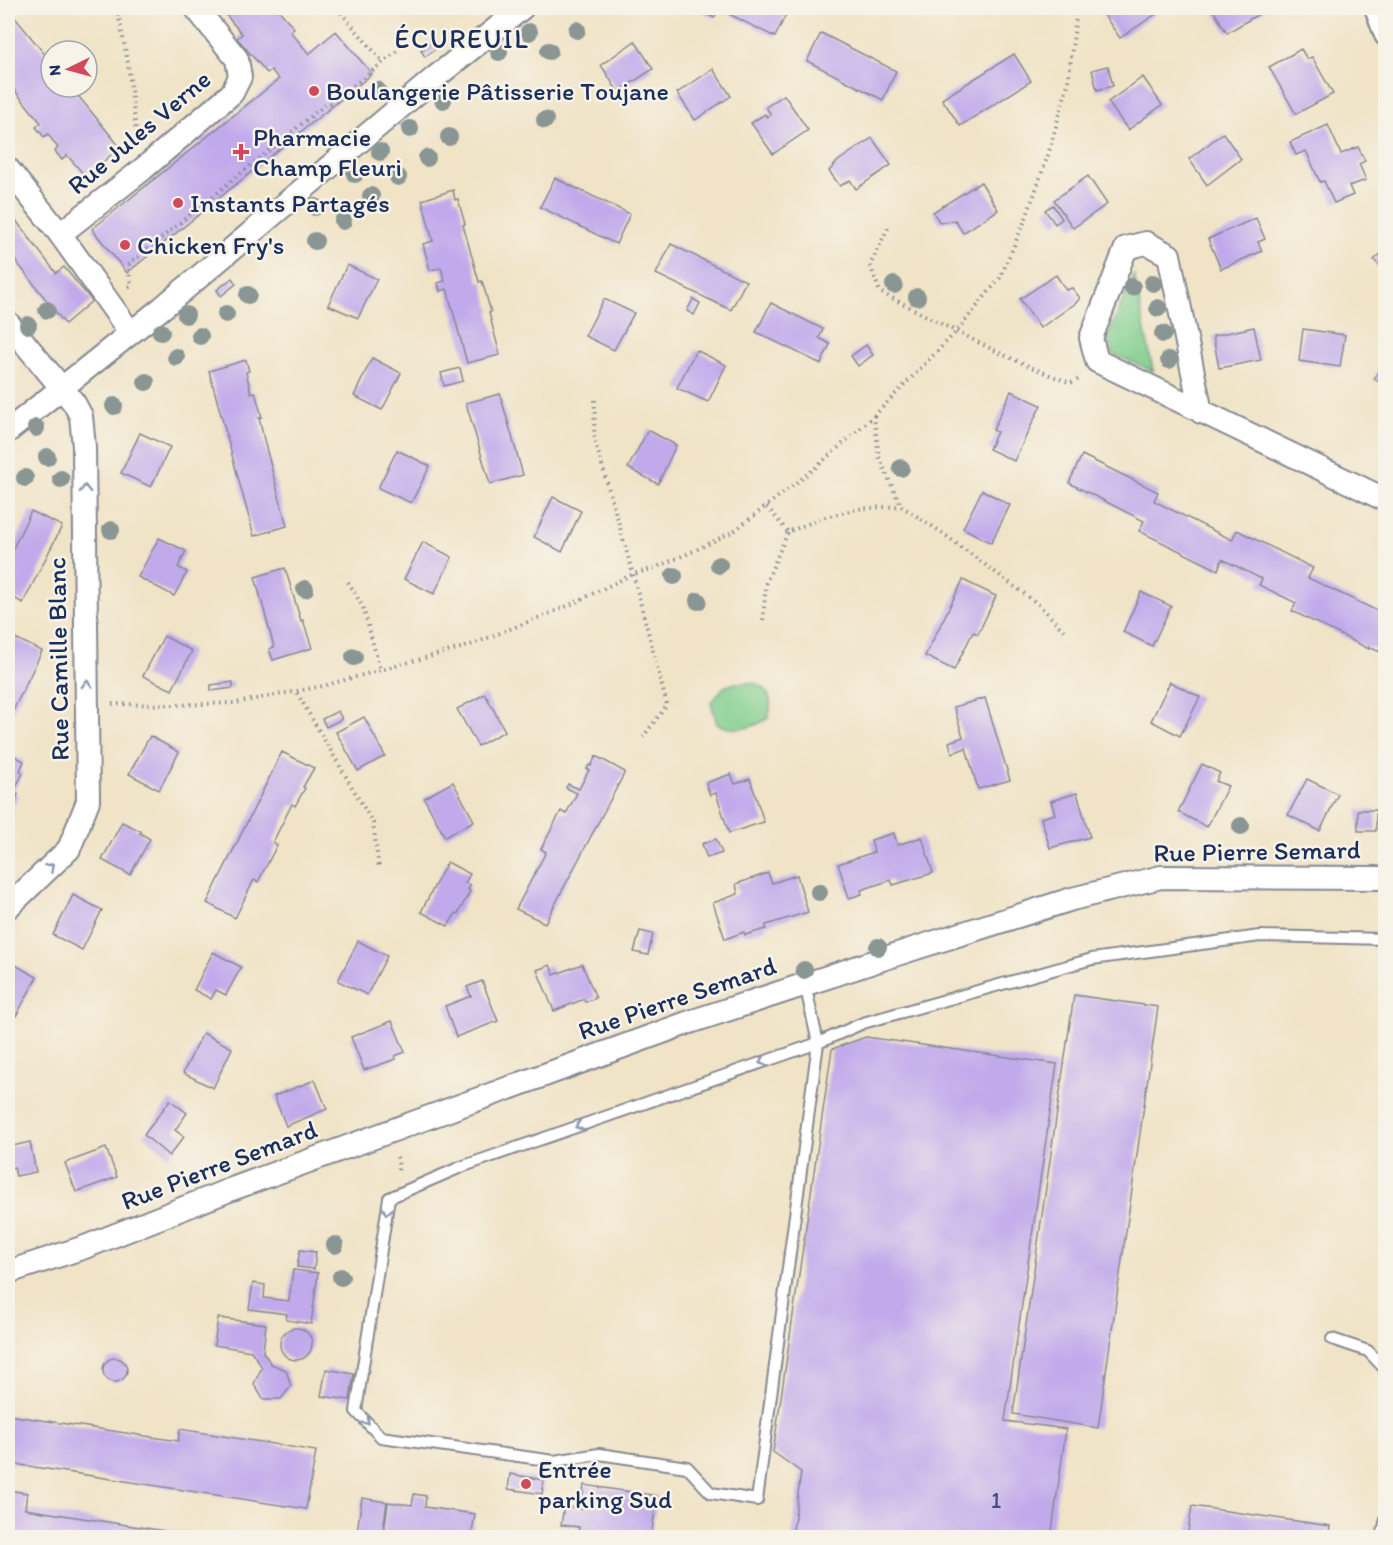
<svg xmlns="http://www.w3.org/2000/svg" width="1393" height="1545" font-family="Itim,sans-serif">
	<rect width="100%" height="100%" fill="#f7f3e8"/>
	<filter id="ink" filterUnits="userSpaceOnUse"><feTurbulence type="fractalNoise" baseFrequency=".0167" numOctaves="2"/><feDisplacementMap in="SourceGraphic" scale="12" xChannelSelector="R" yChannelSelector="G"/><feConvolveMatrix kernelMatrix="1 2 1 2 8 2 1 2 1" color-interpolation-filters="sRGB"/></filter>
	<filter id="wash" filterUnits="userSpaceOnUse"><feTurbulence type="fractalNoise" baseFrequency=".008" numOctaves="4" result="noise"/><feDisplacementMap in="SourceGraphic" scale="24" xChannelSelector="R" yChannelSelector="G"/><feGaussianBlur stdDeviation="1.35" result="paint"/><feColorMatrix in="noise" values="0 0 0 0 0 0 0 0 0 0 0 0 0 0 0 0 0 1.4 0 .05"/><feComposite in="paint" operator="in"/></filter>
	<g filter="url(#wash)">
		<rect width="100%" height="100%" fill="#f0e3c6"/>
		<g fill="#80ce8d" stroke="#4e7e76" stroke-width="1.5">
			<polygon points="1134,275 1153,371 1111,353 1107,339"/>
			<path d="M736 683C742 684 751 682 757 684 772 690 772 706 768 718 751 729 736 732 717 724L711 703 724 687Z"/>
		</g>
		<g id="blocks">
			<g fill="#c1aaeb">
				<polygon points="220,8 271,8 274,10 277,8 294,28 290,31 309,54 336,31 372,74 127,273 92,229 279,79 271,70 267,73 237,38 242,34"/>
				<polygon points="696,8 789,8 775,37 719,9 714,18"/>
				<polygon points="1099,8 1155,8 1153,10 1156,14 1120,38"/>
				<polygon points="1217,8 1266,8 1267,9 1227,33 1213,10"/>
				<polygon points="8,9 51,62 51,87 71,87 120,147 86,177 67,155 62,160 55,151 58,148 48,134 44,137 36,127 41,123 8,82"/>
				<polygon points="821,33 896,71 883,100 807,61"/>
				<polygon points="433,41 438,47 425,57 421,50"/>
				<polygon points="635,41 653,69 618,92 601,65"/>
				<polygon points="1301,49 1307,59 1312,57 1333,94 1296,114 1269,67"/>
				<polygon points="1014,54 1031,81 960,126 942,99"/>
				<polygon points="1108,66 1113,86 1097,90 1092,70"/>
				<polygon points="713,69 731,96 695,120 677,93"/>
				<polygon points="1143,77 1162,105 1128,130 1108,102"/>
				<polygon points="784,95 808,130 773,154 751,123 765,114 767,117 771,115 766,107"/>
				<polygon points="1328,125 1341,154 1358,147 1365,161 1359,164 1366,180 1349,186 1353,195 1334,203 1324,181 1320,182 1306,151 1296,155 1290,142"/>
				<polygon points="1223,133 1241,159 1207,185 1189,159"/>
				<polygon points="872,138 891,165 856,189 850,180 840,186 829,171 838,161"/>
				<polygon points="1088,176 1107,204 1073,228 1054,200"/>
				<polygon points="555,178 630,214 616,244 540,207"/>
				<polygon points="981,182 998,210 963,233 955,220 940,223 933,212"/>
				<polygon points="453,190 455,200 458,199 465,224 463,225 479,282 482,281 491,312 489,313 500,355 467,363 447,289 440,291 438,283 445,281 441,268 430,270 423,244 433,241 422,200"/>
				<polygon points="1053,205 1062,219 1055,224 1045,210"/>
				<polygon points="8,210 56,273 64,267 92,301 65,324 8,251"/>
				<polygon points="1256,218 1265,239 1258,242 1262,251 1221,269 1208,239"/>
				<polygon points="671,244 746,281 731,310 656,274"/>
				<polygon points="1386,249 1386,272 1374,260"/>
				<polygon points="347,265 377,279 358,318 328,305"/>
				<polygon points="1056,275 1066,290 1072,288 1080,298 1076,303 1040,328 1020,299"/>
				<polygon points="232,278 236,284 221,296 217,290"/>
				<polygon points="604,299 634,313 614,350 585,336"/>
				<polygon points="693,299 700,303 694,315 687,311"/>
				<polygon points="771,303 823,329 819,338 830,344 821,364 756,332"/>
				<polygon points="1254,327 1261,360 1219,368 1213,336"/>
				<polygon points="1303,329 1345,335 1340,367 1299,361"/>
				<polygon points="866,345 873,355 858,366 851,356"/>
				<polygon points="696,350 726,365 708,402 677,388"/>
				<polygon points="1386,357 1386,385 1374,379"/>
				<polygon points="372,358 401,373 382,410 354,396"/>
				<polygon points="246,360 249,371 246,372 251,393 255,392 262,417 259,418 265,444 287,526 254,536 209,371"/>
				<polygon points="460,368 463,381 444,386 441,373"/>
				<polygon points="1011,391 1041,405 1014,461 989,449 997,432 993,430"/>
				<polygon points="500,394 523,475 490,484 466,403"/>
				<polygon points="648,430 676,445 658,484 628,468"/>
				<polygon points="140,433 170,447 151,487 121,473"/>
				<polygon points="397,450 430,466 411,503 378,488"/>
				<polygon points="1082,455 1158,492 1154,501 1232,540 1237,530 1313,568 1308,578 1386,615 1385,654 1369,647 1369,649 1292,611 1296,603 1259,585 1262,579 1222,559 1218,570 1139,531 1144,521 1069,483"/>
				<polygon points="982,490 1010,505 991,543 963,528"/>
				<polygon points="553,497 581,511 562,552 534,537"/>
				<polygon points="31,511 62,526 23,603 8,595 8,559"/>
				<polygon points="159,538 186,551 178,567 187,572 174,596 138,577"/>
				<polygon points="423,542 452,557 434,594 404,579"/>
				<polygon points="285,568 301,621 303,620 312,648 273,660 269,649 274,647 255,577"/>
				<polygon points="963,580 996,596 978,634 973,632 954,670 925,656"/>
				<polygon points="1141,592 1171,606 1152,646 1123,632"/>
				<polygon points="11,636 42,651 8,721 8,643"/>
				<polygon points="164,636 192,651 172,690 143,676"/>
				<polygon points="233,682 233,688 211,691 211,685"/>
				<polygon points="1170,682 1200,697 1180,736 1151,721"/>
				<polygon points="485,694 505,731 478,746 457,709"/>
				<polygon points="985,698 1010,780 978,789 966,748 952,753 949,742 963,737 954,707"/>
				<polygon points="338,711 342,719 326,727 322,719"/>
				<polygon points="364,717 385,756 358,771 336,732"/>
				<polygon points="150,736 179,752 159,790 129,774"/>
				<polygon points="282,752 314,768 303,787 305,788 295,806 292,804 273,842 277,845 258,882 254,880 235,918 207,903"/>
				<polygon points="8,753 24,761 20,771 23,773 13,793 18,795 8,815"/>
				<polygon points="596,756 625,772 545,923 516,909 546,852 541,849 561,811 566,814 577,793 566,788 568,784 579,789 589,770 587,769 589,765 591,766"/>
				<polygon points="1202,764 1220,773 1216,781 1228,786 1207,827 1178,812"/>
				<polygon points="731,774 735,784 750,779 764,822 729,833 716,793 710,795 706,783"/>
				<polygon points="1307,779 1338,794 1320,831 1288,815"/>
				<polygon points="453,782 474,821 445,837 424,798"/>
				<polygon points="1077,793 1090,837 1050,848 1041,818 1055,814 1051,801"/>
				<rect x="1358" y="810" width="18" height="21"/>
				<polygon points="122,822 141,831 140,833 150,839 130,875 102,860"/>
				<polygon points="894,833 897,845 922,837 933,873 893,885 891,880 861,890 862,894 849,898 838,864 874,852 871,840"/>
				<polygon points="716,839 722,853 707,858 702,844"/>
				<polygon points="447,862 470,874 465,883 470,885 468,890 470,891 458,914 456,913 448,926 421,912"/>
				<polygon points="768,873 772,883 797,875 808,912 766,925 766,929 745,935 744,932 725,939 713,903 738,894 736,884"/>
				<polygon points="73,895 102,910 82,950 53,935"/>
				<polygon points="640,931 653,934 648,955 634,952"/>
				<polygon points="358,941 387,956 367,995 338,981"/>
				<polygon points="213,952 241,967 226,995 216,990 211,999 194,990"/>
				<polygon points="8,961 37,977 16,1016 8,1012"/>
				<polygon points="582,964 596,998 585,1002 584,999 554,1011 537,970 550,965 554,975"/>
				<polygon points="482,981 498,1021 456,1037 445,1006 471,996 467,987"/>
				<polygon points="1074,995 1158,1007 1098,1428 1013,1414"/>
				<polygon points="392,1021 405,1052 395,1056 396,1059 364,1070 351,1037"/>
				<polygon points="203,1033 232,1048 213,1088 183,1073"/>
				<polygon points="866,1037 1057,1064 1005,1421 1066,1429 1051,1538 792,1538 801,1472 773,1452 832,1049"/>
				<polygon points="315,1080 327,1109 286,1126 274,1096"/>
				<polygon points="170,1100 187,1113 175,1130 184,1137 169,1156 144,1135"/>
				<polygon points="30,1142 36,1172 16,1176 14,1167 8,1169 8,1147"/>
				<polygon points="106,1148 117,1177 76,1192 65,1163"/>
				<polygon points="300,1250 316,1252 314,1269 297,1267"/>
				<polygon points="293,1270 318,1273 311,1324 286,1320 287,1314 249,1309 253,1283 265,1285 264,1298 289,1301"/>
				<polygon points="218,1318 266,1324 263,1352 271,1364 286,1370 291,1386 281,1399 263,1399 254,1384 262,1367 251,1351 214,1345"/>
				<circle cx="296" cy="1344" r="16"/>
				<circle cx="115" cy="1370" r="12"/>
				<polygon points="326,1369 354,1374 350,1400 321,1396"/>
				<polygon points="8,1415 178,1441 180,1429 316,1451 306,1509 8,1463"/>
				<polygon points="510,1474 544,1480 542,1494 508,1489"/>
				<polygon points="584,1485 657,1496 651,1538 577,1538 579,1527 561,1525 564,1506 581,1509"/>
				<polygon points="8,1490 27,1493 25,1509 210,1538 8,1538"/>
				<polygon points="414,1494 426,1496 425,1507 475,1514 471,1538 383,1538 388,1502 412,1505"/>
				<polygon points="362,1498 387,1502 382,1538 356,1538"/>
				<polygon points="1192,1506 1330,1526 1328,1538 1187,1538"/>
			</g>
		</g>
	</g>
	<g filter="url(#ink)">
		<use href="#blocks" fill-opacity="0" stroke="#868992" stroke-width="1.5"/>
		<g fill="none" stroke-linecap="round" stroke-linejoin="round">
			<g stroke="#868992" stroke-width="14">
				<g id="service">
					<polyline points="805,984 818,1043 757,1500 711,1493 687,1467 599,1454 554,1461 381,1437 356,1411 389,1198 461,1167 818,1043 863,1023 1092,959 1260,936 1386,939"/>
					<polyline points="1332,1339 1368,1351 1386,1370"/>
					<polyline points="1382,1538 1386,1518"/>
				</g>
			</g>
			<g stroke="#868992" stroke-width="26">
				<g id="minor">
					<polyline points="1376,8 1386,35"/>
					<polyline points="8,169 60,234 130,332"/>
					<polyline points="60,234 143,169 232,93 240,77 237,59 196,8"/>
					<polyline points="8,323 74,403 81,416 84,447 88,801 69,849 8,907"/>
					<polyline points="1201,412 1169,255 1146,243 1126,248 1091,338 1097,361 1386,500"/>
					<polyline points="8,431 162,308 437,76 522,8"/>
					<polyline points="8,1272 85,1247 232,1189 687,1023 913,949 1072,899 1161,877 1386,878"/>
				</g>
			</g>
			<g stroke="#868992" stroke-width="4" stroke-dasharray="1.5 4.5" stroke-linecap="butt">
				<polyline points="117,8 128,63 137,140"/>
				<polyline points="337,8 383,62"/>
				<path d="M888 228 870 265 880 292C943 324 1005 359 1071 383L1079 379"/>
				<polyline points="129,287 131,286 128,265 325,105 332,103 400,49"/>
				<polyline points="595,400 594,437 633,574 667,705 643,737"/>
				<polyline points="874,416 956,332 1000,278 1026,218 1048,155 1068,84 1077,8"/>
				<polyline points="767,507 788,532"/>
				<polyline points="348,582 363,607 380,669"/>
				<polyline points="763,620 766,583 788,532 822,518 857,509 901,506 941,532 1038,604 1065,632"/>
				<polyline points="297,693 373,823 379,869"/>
				<polyline points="112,704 171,705 235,703 323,686 468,646 570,605 633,574 652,569 694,551 734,531 814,469 874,416 879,457 901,506"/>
				<polyline points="397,1157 399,1167 397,1173"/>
			</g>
			<use href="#service" stroke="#fff" stroke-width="10"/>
			<use href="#minor" stroke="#fff" stroke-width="22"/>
		</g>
		<g fill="#899693">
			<circle cx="577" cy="30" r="9"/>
			<circle cx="529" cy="32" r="9"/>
			<circle cx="549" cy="51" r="9"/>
			<circle cx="499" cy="52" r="9"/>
			<circle cx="377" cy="90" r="9"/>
			<circle cx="443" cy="100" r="9"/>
			<circle cx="545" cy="120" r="9"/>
			<circle cx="410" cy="129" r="9"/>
			<circle cx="449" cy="137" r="9"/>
			<circle cx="380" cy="152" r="9"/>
			<circle cx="427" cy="158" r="9"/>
			<circle cx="355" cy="174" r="9"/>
			<circle cx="398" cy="177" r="9"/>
			<circle cx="371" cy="196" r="9"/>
			<circle cx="315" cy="207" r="9"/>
			<circle cx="343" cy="221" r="9"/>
			<circle cx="315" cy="241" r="9"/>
			<circle cx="1153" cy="283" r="9"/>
			<circle cx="894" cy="285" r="9"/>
			<circle cx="1132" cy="287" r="9"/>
			<circle cx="248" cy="295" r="9"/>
			<circle cx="917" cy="297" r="9"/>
			<circle cx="1158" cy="308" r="9"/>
			<circle cx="47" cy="310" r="9"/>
			<circle cx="226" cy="314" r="9"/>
			<circle cx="186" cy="315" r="9"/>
			<circle cx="28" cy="325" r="9"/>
			<circle cx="161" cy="332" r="9"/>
			<circle cx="1163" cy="334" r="9"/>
			<circle cx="200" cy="336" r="9"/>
			<circle cx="176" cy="357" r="9"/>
			<circle cx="1169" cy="360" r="9"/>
			<circle cx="146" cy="382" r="9"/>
			<circle cx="114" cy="406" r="9"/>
			<circle cx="36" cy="428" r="9"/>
			<circle cx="47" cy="457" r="9"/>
			<circle cx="901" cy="468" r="9"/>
			<circle cx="25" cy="478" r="9"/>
			<circle cx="61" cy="479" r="9"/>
			<circle cx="111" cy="530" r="9"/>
			<circle cx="719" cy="565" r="9"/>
			<circle cx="674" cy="576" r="9"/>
			<circle cx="305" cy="589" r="9"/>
			<circle cx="698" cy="601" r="9"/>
			<circle cx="354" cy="657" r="9"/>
			<circle cx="1241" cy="826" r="9"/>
			<circle cx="819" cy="892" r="9"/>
			<circle cx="878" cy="947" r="9"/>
			<circle cx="804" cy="970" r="9"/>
			<circle cx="335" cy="1245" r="9"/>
			<circle cx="341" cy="1277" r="9"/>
		</g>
		<defs><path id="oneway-chevron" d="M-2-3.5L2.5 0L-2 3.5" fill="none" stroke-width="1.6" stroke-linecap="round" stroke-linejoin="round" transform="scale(1.5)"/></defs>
		<g stroke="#8d97ae">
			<use href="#oneway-chevron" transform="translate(85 489) rotate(-91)"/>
			<use href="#oneway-chevron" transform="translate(87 684) rotate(-91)"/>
			<use href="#oneway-chevron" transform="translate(50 867) rotate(-43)"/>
			<use href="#oneway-chevron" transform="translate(763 1062) rotate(161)"/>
			<use href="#oneway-chevron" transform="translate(579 1126) rotate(161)"/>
			<use href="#oneway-chevron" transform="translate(387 1211) rotate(99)"/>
			<use href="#oneway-chevron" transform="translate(366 1421) rotate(47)"/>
		</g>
	</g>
	<g fill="#d1495b" stroke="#f7f3e8" stroke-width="2">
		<circle cx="314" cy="91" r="6"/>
		<path d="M238 143h6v6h6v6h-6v6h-6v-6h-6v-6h6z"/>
		<circle cx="178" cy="203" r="6"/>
		<circle cx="125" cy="245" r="6"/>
		<circle cx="526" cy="1484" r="6"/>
	</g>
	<g text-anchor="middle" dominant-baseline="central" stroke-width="5" stroke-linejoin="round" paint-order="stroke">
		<g font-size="22" fill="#444e81">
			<text x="996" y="1500">1</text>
		</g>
		<g font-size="26" fill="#1b2f5e" stroke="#f7f3e8" text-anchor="start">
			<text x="326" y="91">Boulangerie Pâtisserie Toujane</text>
			<text x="253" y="137">Pharmacie<tspan x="253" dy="30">Champ Fleuri</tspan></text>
			<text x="190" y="203">Instants Partagés</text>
			<text x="137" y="245">Chicken Fry's</text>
			<text x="538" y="1469">Entrée<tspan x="538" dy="30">parking Sud</tspan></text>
		</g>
		<g font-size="26" fill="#1b2f5e" stroke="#f7f3e8">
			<text transform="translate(139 132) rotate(-40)">Rue Jules Verne</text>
			<text transform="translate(58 659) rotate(-91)">Rue Camille Blanc</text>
			<text transform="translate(1257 851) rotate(-1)">Rue Pierre Semard</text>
			<text transform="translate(677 998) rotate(-19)">Rue Pierre Semard</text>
			<text transform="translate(219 1165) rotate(-21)">Rue Pierre Semard</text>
		</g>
		<g font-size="27" letter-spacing="1.5" fill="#1b2f5e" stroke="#f7f3e8">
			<text x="462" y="38">ÉCUREUIL</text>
		</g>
	</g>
	<rect width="1393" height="1545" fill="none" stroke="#f7f3e8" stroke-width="30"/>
	<g transform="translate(69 69) rotate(265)"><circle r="28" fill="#f7f3e8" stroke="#9fa5b1" stroke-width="1.5"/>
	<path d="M0-4.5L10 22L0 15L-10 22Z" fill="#d1495b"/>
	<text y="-9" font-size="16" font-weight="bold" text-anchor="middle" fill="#1b2f5e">N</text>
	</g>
</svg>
